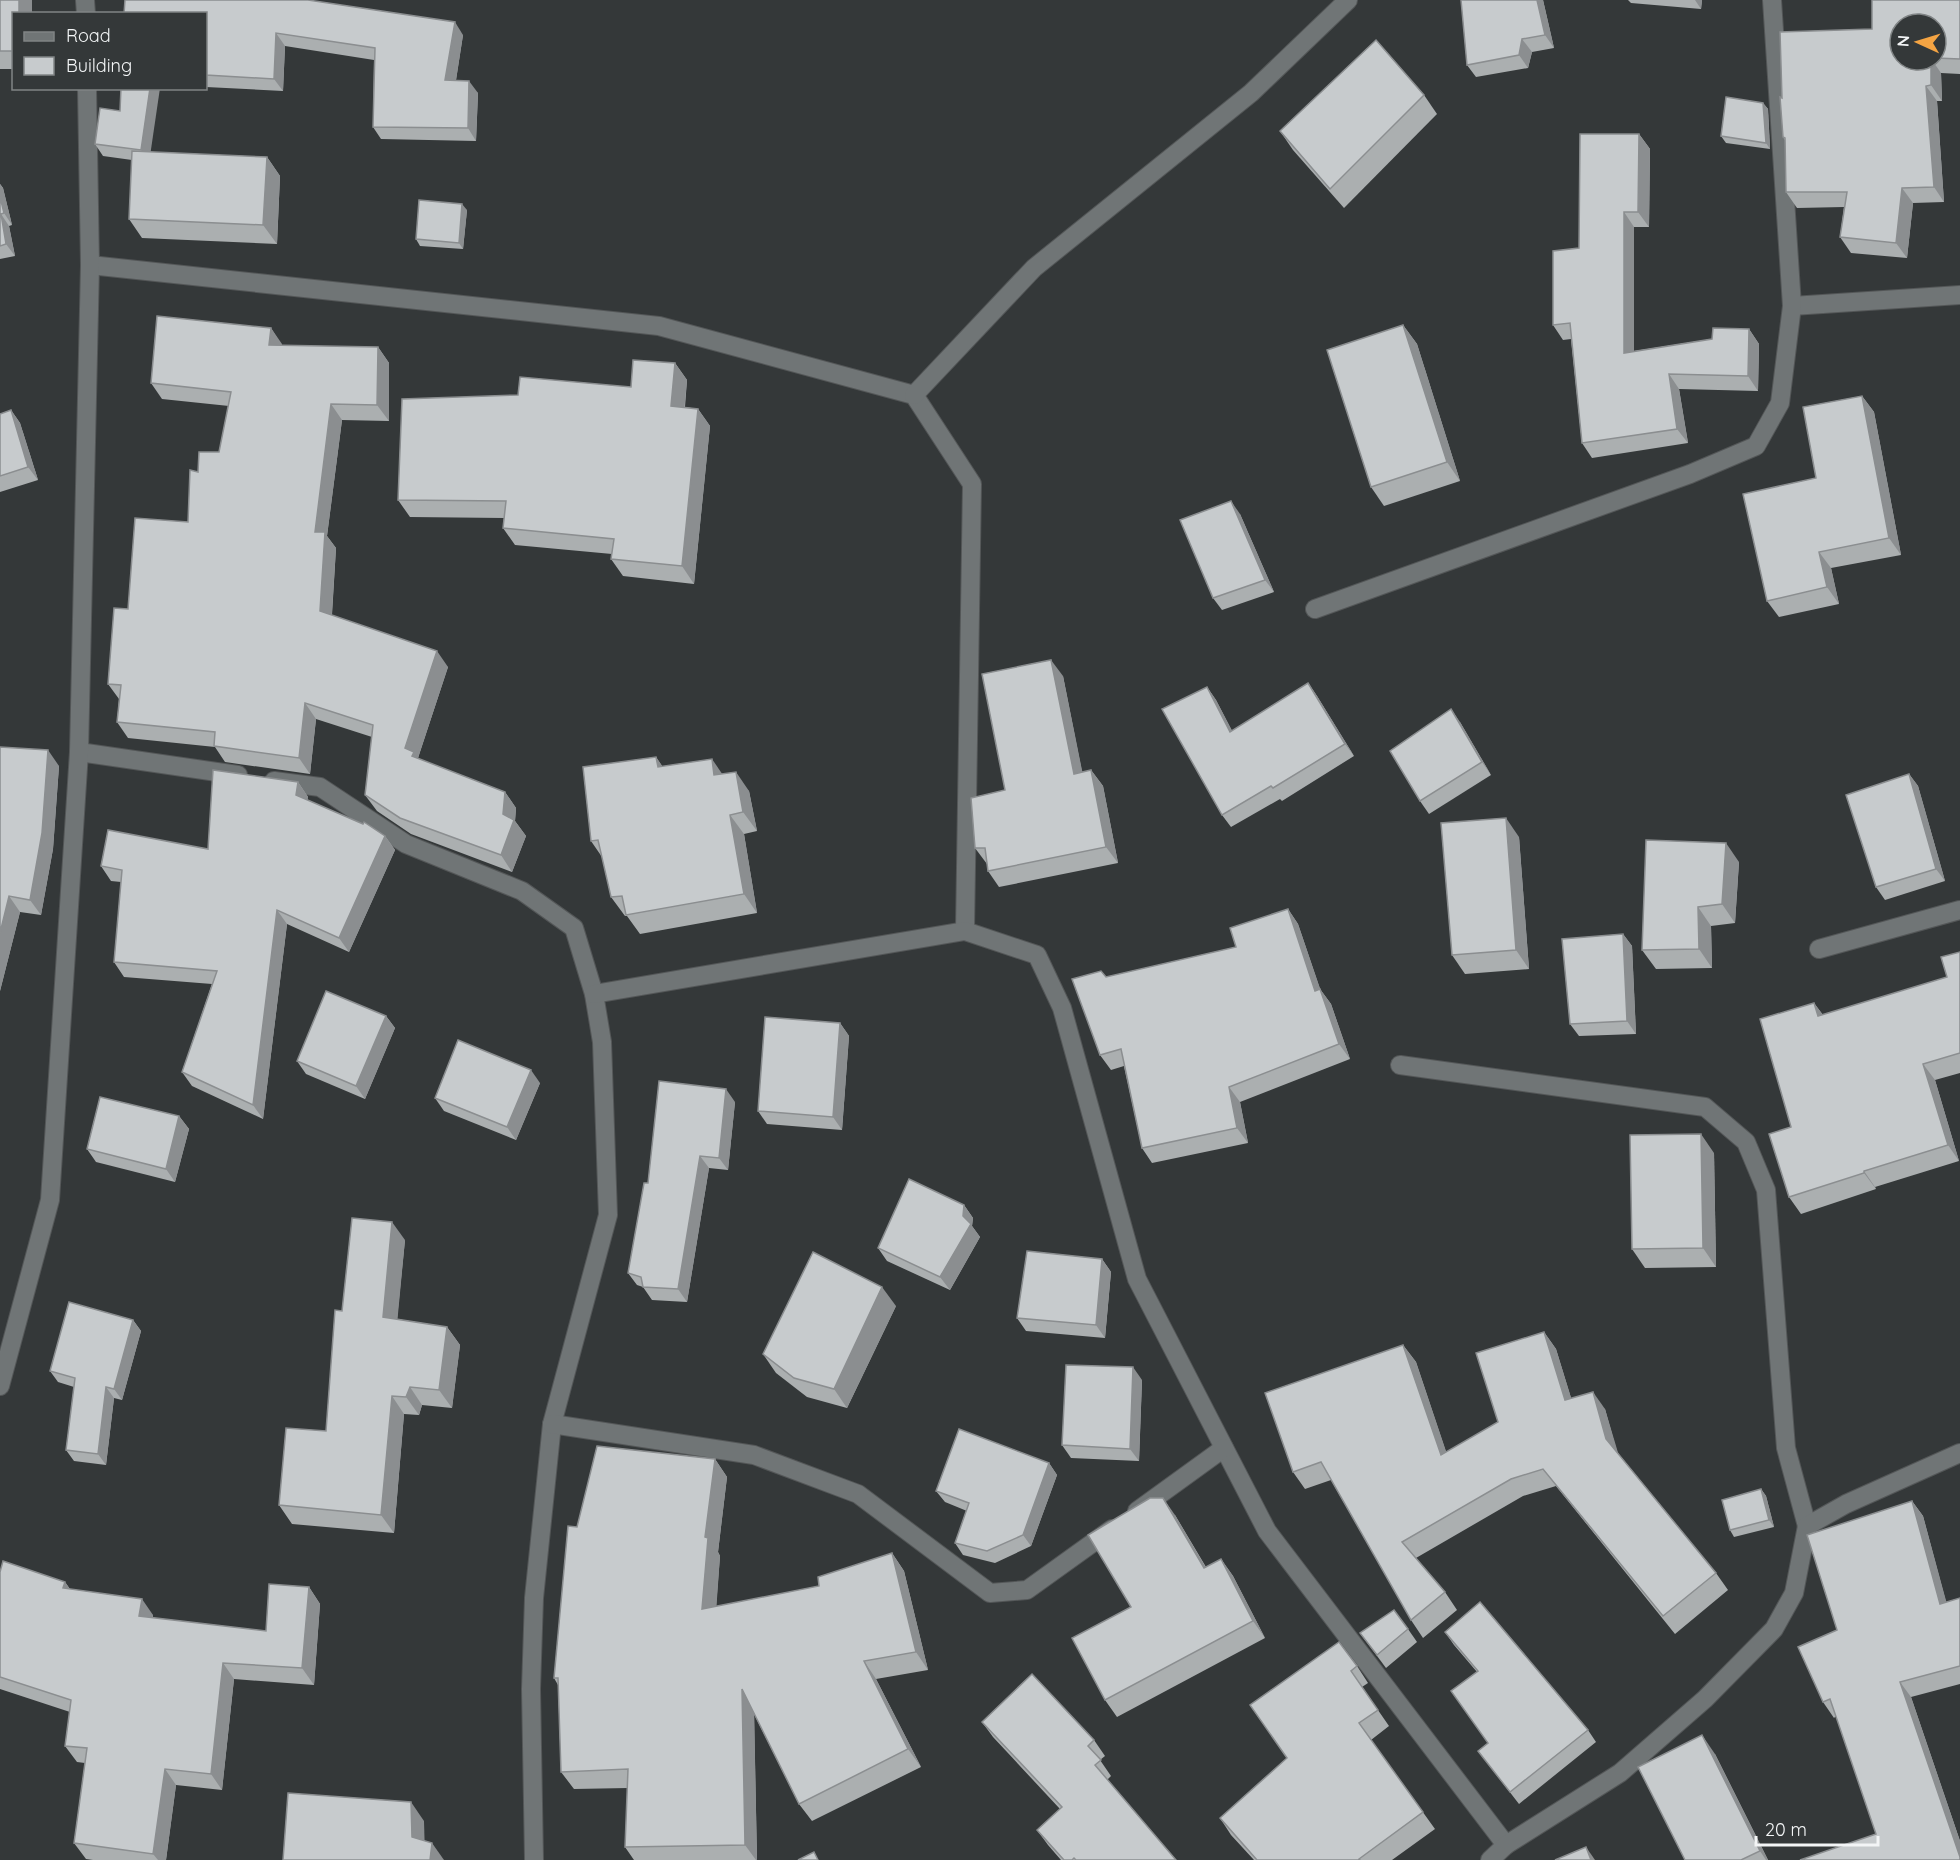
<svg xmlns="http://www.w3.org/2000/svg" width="1960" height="1860" font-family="Quicksand,sans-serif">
	<rect width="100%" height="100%" fill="#343839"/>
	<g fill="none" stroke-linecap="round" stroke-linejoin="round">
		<g stroke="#545758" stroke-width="20">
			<g id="minor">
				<polyline points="85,0 86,14"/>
				<polyline points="90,265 659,326 914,395 972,484 965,931"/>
				<polyline points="1792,306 1960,295"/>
				<polyline points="914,395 1034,268 1251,93 1348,0"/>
				<polyline points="1315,609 1690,474 1756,446 1780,403 1792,306 1772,0"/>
				<polyline points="79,752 238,775"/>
				<polyline points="274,781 320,787 406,844 522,891 574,928 594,994 602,1042 608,1215 552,1424 534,1598 531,1689 534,1860"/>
				<polyline points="1819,949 1960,910"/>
				<polyline points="594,994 965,931 1037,955 1062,1008 1137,1279 1267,1531 1506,1845"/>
				<polyline points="1400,1065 1705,1107 1746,1142 1766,1190 1786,1448 1807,1526"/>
				<polyline points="0,1386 50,1200 79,752 90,265 87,88"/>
				<polyline points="552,1424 754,1455 858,1494 990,1593 1027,1590 1112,1529"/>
				<polyline points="1137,1511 1224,1448"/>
				<polyline points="1490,1860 1506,1845 1620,1773 1705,1699 1774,1629 1794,1593 1807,1526 1846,1504 1960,1453"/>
			</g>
		</g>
		<use href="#minor" stroke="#707576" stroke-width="18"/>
	</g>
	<g fill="#abafb0" fill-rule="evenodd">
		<polygon points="0,0 32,0 32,14 14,14 14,69 0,69"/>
		<polygon points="1543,0 1554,48 1532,52 1528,68 1476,77 1467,65"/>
		<polygon points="1628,0 1702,0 1701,9 1631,3"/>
		<path d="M1960 0V74L1941 73 1942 101H1937L1944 202 1913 203 1907 258 1851 253 1840 237 1844 207 1797 208 1786 192V142L1783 137 1782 98 1872 29ZM1936 24V60H1900Z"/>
		<polygon points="206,14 463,35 456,80 478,93 476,141 381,139 373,127 374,60 285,46 283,91 206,87"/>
		<polygon points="1424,95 1437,114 1344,208 1293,150 1280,131"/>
		<polygon points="1763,103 1768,109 1770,149 1726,143 1721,136"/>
		<polygon points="120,111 151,152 267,157 280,176 277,244 142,238 129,219 132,160 103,156 95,144"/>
		<polygon points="1639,134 1650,149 1649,227 1634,227 1634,351 1712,339 1749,329 1759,344 1758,391 1679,389 1688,443 1592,458 1582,443 1571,339 1563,340 1553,325 1579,248"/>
		<polygon points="0,184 3,188 12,225 9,226 15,256 0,259"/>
		<polygon points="467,210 463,249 420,246 416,239"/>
		<polygon points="1403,325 1417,344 1460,481 1384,506 1371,487"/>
		<polygon points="271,328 282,346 378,347 389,363 389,421 342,420 327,536 336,548 332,615 448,667 418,758 419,759 505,792 516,808 515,821 526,836 512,872 411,834 377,811 365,795 372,737 316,719 310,774 225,762 215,747 128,738 117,722 119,699 108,684 128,609 188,522 198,472 219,452 229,406 162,399 151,383"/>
		<polygon points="675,363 687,380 685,407 698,409 710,426 694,584 623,576 611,559 612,554 515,545 503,528 504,518 410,517 398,500 631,387"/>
		<polygon points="1862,396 1874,412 1901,555 1831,568 1839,604 1779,617 1767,601 1816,478"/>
		<polygon points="11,410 20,423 38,480 0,492 0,414"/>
		<polygon points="1240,514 1274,592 1222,610 1213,598"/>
		<polygon points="1063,676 1082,772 1091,770 1103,786 1118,863 999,887 988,871 987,864 975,848"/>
		<polygon points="1308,683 1317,696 1354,756 1282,801 1280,799 1231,827 1222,815 1207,687 1216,700 1232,731"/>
		<polygon points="1460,722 1491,775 1429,814 1420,801"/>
		<polygon points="0,747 59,766 53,849 41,915 20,912 0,991"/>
		<polygon points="656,757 662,766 722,774 749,791 757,831 744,834 757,913 640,934 627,916 625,916 611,897 602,857 591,841"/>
		<polygon points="1909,774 1918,786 1945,881 1885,900 1876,887"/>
		<polygon points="298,782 308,797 307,800 385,836 395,850 349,952 287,924 263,1119 192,1086 182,1072 212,984 124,977 114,962 121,882 111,881 101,866 208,849"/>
		<polygon points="1519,837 1529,969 1465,974 1452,955"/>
		<polygon points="1739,862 1735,923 1711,926 1712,968 1656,969 1642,950"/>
		<polygon points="1288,909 1298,924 1320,989 1331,1004 1350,1059 1240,1102 1248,1143 1152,1163 1142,1148 1124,1066 1111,1070 1100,1055 1106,977 1236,947"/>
		<polygon points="1623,934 1632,946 1636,1034 1579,1036 1570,1024"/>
		<polygon points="1960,952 1960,1073 1935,1080 1959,1161 1875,1187 1876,1189 1801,1214 1789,1197 1814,1003 1823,1015 1947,977"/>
		<polygon points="386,1016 395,1028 365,1099 306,1074 297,1061"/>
		<polygon points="840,1023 849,1036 842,1130 767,1124 758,1111"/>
		<polygon points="540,1083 516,1140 444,1111 435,1098"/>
		<polygon points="735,1102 728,1170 709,1168 687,1302 652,1300 643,1287 637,1285 628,1273 648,1183"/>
		<polygon points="179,1116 189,1129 175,1182 96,1162 87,1149"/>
		<polygon points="1714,1153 1716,1267 1645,1268 1632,1249"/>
		<polygon points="964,1205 973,1218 972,1226 980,1237 950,1290 887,1261 878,1248"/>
		<polygon points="405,1240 397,1319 447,1327 460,1345 452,1408 422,1405 419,1415 404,1414 394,1533 292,1524 279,1505 326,1431 342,1311"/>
		<polygon points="1102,1259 1111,1272 1105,1338 1026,1331 1017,1318"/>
		<polygon points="896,1306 847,1408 807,1397 776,1373 763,1354"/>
		<polygon points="133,1320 141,1331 122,1400 114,1398 106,1465 74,1461 66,1450 74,1387 58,1382 50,1371"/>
		<polygon points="1544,1332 1556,1349 1571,1398 1605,1409 1617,1452 1716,1573 1728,1590 1675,1634 1556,1486 1523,1496 1416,1558 1445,1592 1457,1610 1423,1638 1411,1620 1331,1480 1305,1489 1293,1472 1403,1345 1416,1362 1446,1452 1498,1422"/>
		<polygon points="1142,1380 1139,1461 1071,1458 1062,1445"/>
		<polygon points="715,1459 727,1477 718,1552 720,1556 716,1607 819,1586 892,1553 904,1571 928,1670 876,1679 921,1767 812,1821 799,1804 754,1714 757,1860 634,1860 625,1847 628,1788 574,1789 561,1772 558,1685 554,1678 577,1527"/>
		<polygon points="1049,1463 1057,1475 1031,1546 995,1563 963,1555 955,1543 967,1511 945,1502 936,1491"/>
		<polygon points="1761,1489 1766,1496 1774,1527 1734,1537 1730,1530"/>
		<polygon points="1912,1501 1923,1516 1946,1602 1960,1598 1960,1684 1911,1697 1960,1841 1960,1860 1876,1834 1836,1716 1834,1718 1823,1702 1837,1630"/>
		<polygon points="1175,1515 1206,1567 1221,1559 1233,1576 1265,1638 1117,1717 1105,1700 1131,1607"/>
		<polygon points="0,1572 65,1582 70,1589 153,1615 153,1618 266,1631 309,1587 320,1604 314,1685 234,1679 222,1790 176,1785 166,1860 93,1860 86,1859 74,1843 85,1763 77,1762 65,1746 70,1712 0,1689"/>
		<polygon points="1408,1629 1417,1642 1386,1668 1360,1633"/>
		<polygon points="1445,1632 1588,1730 1596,1742 1519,1804 1478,1751 1488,1743 1477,1672 1454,1645"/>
		<polygon points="1357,1666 1368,1683 1362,1687 1389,1726 1371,1740 1435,1829 1392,1860 1254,1860 1231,1835 1220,1818 1287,1758 1250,1705"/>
		<polygon points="982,1722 1094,1740 1105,1756 1100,1760 1111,1776 1107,1780 1176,1860 1061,1860 1048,1845 1037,1830 1060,1809 993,1737"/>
		<polygon points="1715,1754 1768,1860 1685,1860"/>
	</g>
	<g fill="#8b8e90">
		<rect x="19" y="0" width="13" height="14"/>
		<polygon points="1537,0 1543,0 1554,48 1545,35"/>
		<polygon points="1695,0 1702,0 1701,9"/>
		<polygon points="455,22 463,35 454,93 445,80"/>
		<polygon points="276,33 285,46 283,91 274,79"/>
		<polygon points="1522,39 1532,52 1528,68 1519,55"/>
		<polygon points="1931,60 1932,60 1941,73 1942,101 1931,85"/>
		<polygon points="469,81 478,93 476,141 468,128"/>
		<polygon points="1926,86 1937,101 1944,202 1934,187"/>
		<polygon points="150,88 160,88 149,163 141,150"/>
		<polygon points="1763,103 1768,109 1770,149 1766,143"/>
		<polygon points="1639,134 1650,149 1649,227 1638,212"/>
		<polygon points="267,157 280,176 277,244 263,225"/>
		<polygon points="0,184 3,188 12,225 4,213 0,197"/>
		<polygon points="1902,188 1913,203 1907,258 1896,243"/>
		<polygon points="462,204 467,210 463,249 459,243"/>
		<polygon points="1624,212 1634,227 1634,367 1624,353"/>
		<polygon points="1,214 9,226 15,256 6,244"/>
		<polygon points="1403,325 1417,344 1460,481 1447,462"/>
		<polygon points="271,328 282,344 280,362 269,345"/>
		<polygon points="1749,329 1759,344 1758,391 1748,376"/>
		<polygon points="378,347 389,363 389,421 377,405"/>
		<polygon points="675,363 687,380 683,423 671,406"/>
		<polygon points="1669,374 1679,389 1688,443 1677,429"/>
		<polygon points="1862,396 1874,412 1901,555 1889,538"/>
		<polygon points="331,404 342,420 327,536 336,548 331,627 320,611 315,532"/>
		<polygon points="698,409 710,426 694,584 682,566"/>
		<polygon points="11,410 20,423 38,480 28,467"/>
		<polygon points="1231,501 1240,514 1274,592 1265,580"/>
		<polygon points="1819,552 1831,568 1839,604 1827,587"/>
		<polygon points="437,651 448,667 418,758 425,768 423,773 405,748"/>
		<polygon points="1051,660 1063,676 1086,790 1074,774"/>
		<polygon points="1308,683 1317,696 1354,756 1345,744"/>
		<polygon points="1207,687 1216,700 1239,744 1230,732"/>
		<polygon points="305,703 316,719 310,774 299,758"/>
		<polygon points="1451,709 1460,722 1491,775 1482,762"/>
		<polygon points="48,750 59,766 53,849 41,915 30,900"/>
		<polygon points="656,757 669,776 658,767"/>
		<polygon points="712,759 725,778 714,775"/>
		<polygon points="1091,770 1103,786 1118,863 1106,847"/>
		<polygon points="736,772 749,791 757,831 743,812"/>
		<polygon points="1909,774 1918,786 1945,881 1936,869"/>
		<polygon points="298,782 308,797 306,809 296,795"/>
		<polygon points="505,792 516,808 515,821 526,836 512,872 501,855 503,814"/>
		<polygon points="730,815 744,834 757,913 744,894"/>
		<polygon points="1506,818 1519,837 1529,969 1516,950"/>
		<polygon points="385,836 395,850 349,952 339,938"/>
		<polygon points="1726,843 1739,862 1735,923 1722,904"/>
		<polygon points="9,896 20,912 0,991 0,933"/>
		<polygon points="1698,907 1711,926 1712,968 1699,949"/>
		<polygon points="1288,909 1298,924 1326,1006 1315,991"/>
		<polygon points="277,910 287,924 263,1119 253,1105"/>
		<polygon points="1623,934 1632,946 1636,1034 1627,1021"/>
		<polygon points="1320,989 1331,1004 1350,1059 1339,1044"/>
		<polygon points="1814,1003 1826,1019 1818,1016"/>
		<polygon points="386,1016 395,1028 365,1099 356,1086"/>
		<polygon points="840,1023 849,1036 842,1130 833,1117"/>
		<polygon points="1923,1064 1935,1080 1959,1161 1948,1145"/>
		<polygon points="531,1070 540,1083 516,1140 507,1127"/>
		<polygon points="1229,1087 1240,1102 1248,1143 1237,1128"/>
		<polygon points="726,1089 735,1102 728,1170 719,1158"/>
		<polygon points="179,1116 189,1129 175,1182 166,1169"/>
		<polygon points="1701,1134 1714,1153 1716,1267 1703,1248"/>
		<polygon points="700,1156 709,1168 687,1302 678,1289"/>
		<polygon points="1864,1171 1875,1187 1876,1189 1864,1173"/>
		<polygon points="964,1205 973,1218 972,1226 980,1237 950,1290 940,1277 963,1216"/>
		<polygon points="392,1222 405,1240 396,1335 383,1317"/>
		<polygon points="1102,1259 1111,1272 1105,1338 1096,1325"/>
		<polygon points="882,1287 896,1306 847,1408 834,1389"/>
		<polygon points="133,1320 141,1331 122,1400 114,1389"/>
		<polygon points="447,1327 460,1345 452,1408 439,1390"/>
		<polygon points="1544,1332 1556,1349 1577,1417 1565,1400"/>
		<polygon points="1403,1345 1416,1362 1453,1472 1441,1455"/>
		<polygon points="1133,1367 1142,1380 1139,1461 1130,1449"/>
		<polygon points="106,1387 114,1398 106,1465 98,1454"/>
		<polygon points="410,1387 422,1405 419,1415 406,1397"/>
		<polygon points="1593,1392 1605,1409 1619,1456 1606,1439"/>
		<polygon points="392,1396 404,1414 394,1533 381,1515"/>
		<polygon points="715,1459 727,1477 718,1552 720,1556 715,1627 702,1609 705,1537"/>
		<polygon points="1049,1463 1057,1475 1031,1546 1023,1535"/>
		<polygon points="1761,1489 1766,1496 1774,1527 1769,1520"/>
		<polygon points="1163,1498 1175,1515 1216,1585 1204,1568"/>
		<polygon points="1912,1501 1923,1516 1951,1619 1940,1604"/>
		<polygon points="892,1553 904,1571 928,1670 916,1652"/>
		<polygon points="1221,1559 1233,1576 1265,1638 1253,1621"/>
		<polygon points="65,1582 76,1598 63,1588"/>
		<polygon points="309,1587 320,1604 314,1685 302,1668"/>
		<polygon points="142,1599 153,1615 151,1633 139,1616"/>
		<polygon points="864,1661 876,1679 921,1767 908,1749"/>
		<polygon points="223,1663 234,1679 222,1790 211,1774"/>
		<polygon points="1900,1682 1911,1697 1960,1841 1960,1857"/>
		<polygon points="742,1689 754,1706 757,1860 756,1860 745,1845"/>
		<polygon points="1702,1735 1715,1754 1768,1860 1766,1860 1760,1851"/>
		<polygon points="165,1769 176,1785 166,1860 158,1860 153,1854"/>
		<polygon points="411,1802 424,1821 425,1856 412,1837"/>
		<polygon points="432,1843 444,1860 430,1860"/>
		<polygon points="1586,1847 1595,1860 1591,1860"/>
	</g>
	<g fill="#c7cbcd" stroke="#8b8e90" stroke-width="1.5">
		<polygon points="0,0 19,0 19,14 14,14 14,51 0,51"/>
		<polygon points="125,0 308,0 455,22 445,80 469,81 468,128 373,127 375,48 276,33 274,79 206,75 206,14 124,14"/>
		<polygon points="1461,0 1537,0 1545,35 1522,39 1519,55 1467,65"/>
		<polygon points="1872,0 1960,0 1960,59 1936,58 1936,24 1900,24 1900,60 1931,60 1931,85 1926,86 1934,187 1902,188 1896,243 1840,237 1847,192 1786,192 1785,138 1783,137 1780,97 1782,98 1780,32 1872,29"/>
		<polygon points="1376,40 1424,95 1330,189 1280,131"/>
		<polygon points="121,88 150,88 141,150 95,144 100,108 120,111"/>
		<polygon points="1726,97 1763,103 1766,143 1721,136"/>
		<polygon points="1580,134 1639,134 1638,212 1624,212 1624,353 1712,339 1713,328 1749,329 1748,376 1669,374 1677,429 1582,443 1570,323 1553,325 1553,251 1579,248"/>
		<polygon points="132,151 267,157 263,225 129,219"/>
		<polygon points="0,197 4,213 1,214 6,244 0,246"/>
		<polygon points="419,200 462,204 459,243 416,239"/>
		<polygon points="157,316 271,328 269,345 378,347 377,405 331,404 315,532 325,532 320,611 437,651 405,748 414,752 412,756 505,792 503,814 514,820 501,855 400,818 365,795 373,725 305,703 299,758 214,746 215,732 117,722 121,685 108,684 114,608 128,609 135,518 188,522 190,470 198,472 199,452 219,452 231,392 151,383"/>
		<polygon points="1403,325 1447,462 1371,487 1327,350"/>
		<polygon points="633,360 675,363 671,406 698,409 682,566 611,559 614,539 503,528 506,501 398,500 402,399 518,395 520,377 631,387"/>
		<polygon points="1862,396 1889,538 1819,552 1827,587 1767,601 1743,494 1816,478 1803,407"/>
		<polygon points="11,410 28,467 0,476 0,414"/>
		<polygon points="1231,501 1265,580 1213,598 1180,520"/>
		<polygon points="1051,660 1074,774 1091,770 1106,847 988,871 985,848 975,848 971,798 1005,790 982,674"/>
		<polygon points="1308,683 1345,744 1273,788 1271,786 1222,815 1162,709 1207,687 1230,732"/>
		<polygon points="1451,709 1482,762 1420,801 1390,751"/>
		<polygon points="0,747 48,750 42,833 30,900 9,896 0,933"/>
		<polygon points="656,757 658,767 712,759 714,775 736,772 743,812 730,815 744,894 626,915 622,896 611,897 598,840 591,841 583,767"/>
		<polygon points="213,770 298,782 296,795 363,824 364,822 385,836 339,938 277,910 253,1105 182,1072 217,971 114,962 122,870 101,866 108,830 208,849"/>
		<polygon points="1909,774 1936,869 1876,887 1846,795"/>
		<polygon points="1506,818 1516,950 1452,955 1441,823"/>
		<polygon points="1646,840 1726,843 1722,904 1698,907 1699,949 1642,950"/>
		<polygon points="1288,909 1315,991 1320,989 1339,1044 1229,1087 1237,1128 1142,1148 1121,1049 1100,1055 1072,979 1101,971 1106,977 1236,947 1230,928"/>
		<polygon points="1623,934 1627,1021 1570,1024 1562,939"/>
		<polygon points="1960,952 1960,1053 1923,1064 1948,1145 1864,1171 1864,1173 1789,1197 1769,1134 1791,1127 1760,1019 1814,1003 1818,1016 1947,977 1941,957"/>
		<polygon points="326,991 386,1016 356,1086 297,1061"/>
		<polygon points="765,1017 840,1023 833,1117 758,1111"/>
		<polygon points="458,1040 531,1070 507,1127 435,1098"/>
		<polygon points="659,1081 726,1089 719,1158 700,1156 678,1289 643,1287 641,1277 628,1273 644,1183 648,1183"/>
		<polygon points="100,1097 179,1116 166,1169 87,1149"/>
		<polygon points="1701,1134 1703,1248 1632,1249 1630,1135"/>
		<polygon points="909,1179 964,1205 963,1216 971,1224 940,1277 878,1248"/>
		<polygon points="352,1218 392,1222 383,1317 447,1327 439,1390 410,1387 406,1397 392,1396 381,1515 279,1505 286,1428 326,1431 335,1310 342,1311"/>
		<polygon points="1027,1251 1102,1259 1096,1325 1017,1318"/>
		<polygon points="813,1252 882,1287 834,1389 794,1378 763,1354"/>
		<polygon points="69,1302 133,1320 114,1389 106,1387 98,1454 66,1450 75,1378 50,1371"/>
		<polygon points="1544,1332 1565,1400 1593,1392 1606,1439 1716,1573 1663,1616 1543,1469 1511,1479 1402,1542 1445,1592 1411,1620 1321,1462 1293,1472 1265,1393 1403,1345 1441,1455 1498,1422 1476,1353"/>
		<polygon points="1066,1365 1133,1367 1130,1449 1062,1445"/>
		<polygon points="959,1429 1049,1463 1023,1535 987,1551 955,1543 969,1503 936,1491"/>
		<polygon points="597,1446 715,1459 705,1537 708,1538 702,1609 819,1586 818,1577 892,1553 916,1652 864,1661 908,1749 799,1804 742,1689 745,1845 625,1847 628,1769 561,1772 558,1678 554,1678 568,1526 577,1527"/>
		<polygon points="1761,1489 1769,1520 1730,1530 1722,1500"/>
		<polygon points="1150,1498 1163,1498 1204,1568 1221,1559 1253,1621 1105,1700 1072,1638 1131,1607 1088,1535"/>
		<polygon points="1912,1501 1940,1604 1960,1598 1960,1666 1900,1682 1960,1857 1960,1860 1800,1860 1876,1834 1830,1699 1823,1702 1798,1647 1837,1630 1807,1535"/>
		<polygon points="3,1561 65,1582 63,1588 142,1599 139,1616 266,1631 269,1584 309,1587 302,1668 223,1663 211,1774 165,1769 153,1854 74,1843 87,1748 65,1746 71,1700 0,1677 0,1572"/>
		<polygon points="1480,1602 1588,1730 1510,1792 1478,1751 1488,1743 1451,1691 1478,1671 1445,1632"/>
		<polygon points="1394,1610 1408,1629 1377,1655 1360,1633"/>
		<polygon points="1339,1642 1357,1666 1351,1671 1378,1710 1359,1723 1423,1812 1359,1859 1360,1860 1257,1860 1220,1818 1287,1758 1250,1705"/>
		<polygon points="1032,1674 1094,1740 1088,1746 1101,1760 1095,1765 1176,1860 1076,1860 1074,1858 1072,1860 1064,1860 1037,1830 1062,1807 982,1722"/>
		<polygon points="1702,1735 1760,1851 1741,1860 1685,1860 1638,1767"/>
		<polygon points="288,1793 411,1802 412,1837 432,1843 430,1860 283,1860"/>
		<polygon points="1586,1847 1591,1860 1555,1860"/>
		<polygon points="814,1852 818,1860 798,1860"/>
	</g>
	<rect x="12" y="12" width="195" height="78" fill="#343839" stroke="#808485" stroke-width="1.5"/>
	<rect x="24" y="32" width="30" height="9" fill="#707576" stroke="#808485" stroke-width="1.5"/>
	<text x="66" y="42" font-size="18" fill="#f3f5f6">Road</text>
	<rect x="24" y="57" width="30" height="18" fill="#c7cbcd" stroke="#808485" stroke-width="1.5"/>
	<text x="66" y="72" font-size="18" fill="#f3f5f6">Building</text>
	<g transform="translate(1918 42) rotate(274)"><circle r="28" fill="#343839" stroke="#808485" stroke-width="1.5"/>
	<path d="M0-4.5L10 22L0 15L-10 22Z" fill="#f4a443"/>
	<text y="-9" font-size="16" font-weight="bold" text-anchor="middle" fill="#f3f5f6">N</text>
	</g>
	<path d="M1756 1836v9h122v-9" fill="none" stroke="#f3f5f6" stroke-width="3"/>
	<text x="1765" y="1836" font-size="18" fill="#f3f5f6" stroke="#343839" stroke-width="4.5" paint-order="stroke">20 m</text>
</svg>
